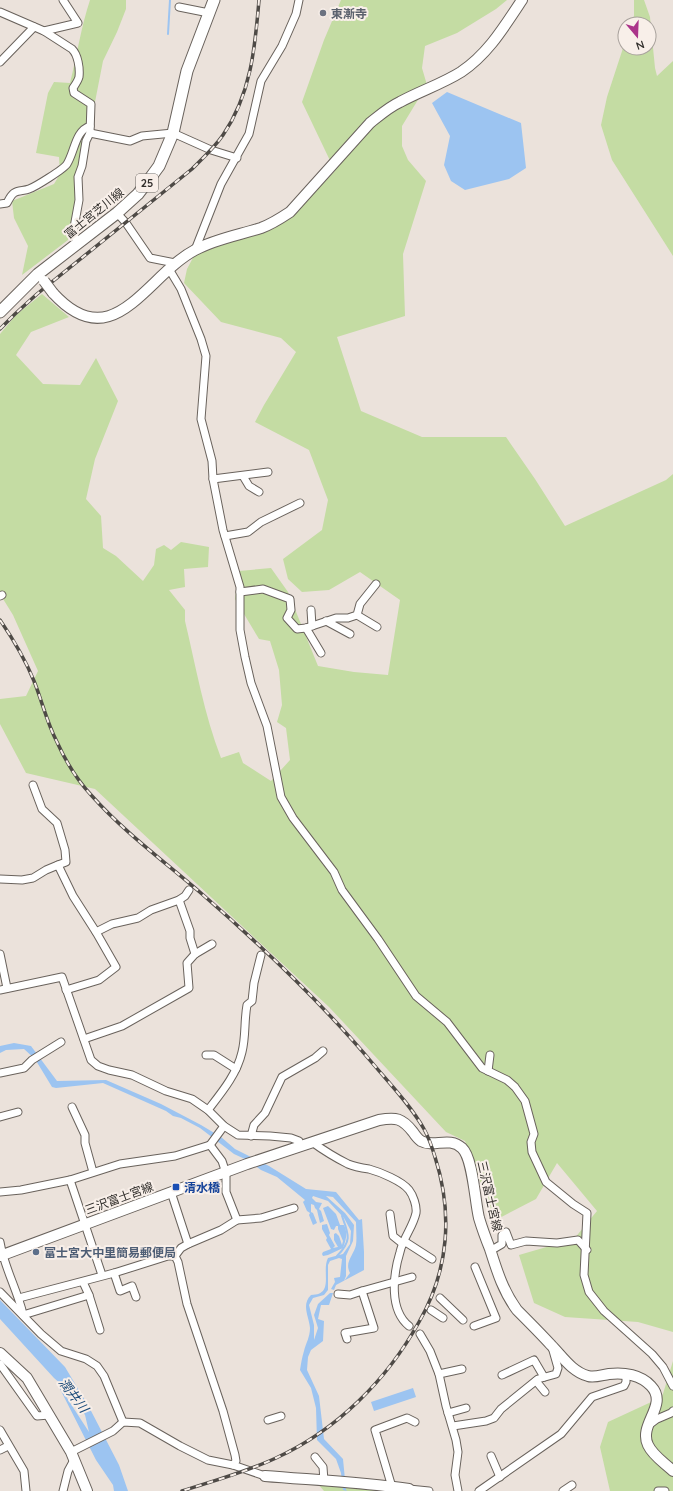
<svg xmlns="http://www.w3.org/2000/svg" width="673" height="1491" font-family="Quicksand,'Noto Sans JP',sans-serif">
	<rect width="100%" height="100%" fill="#ebe2db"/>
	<g fill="#c4dca3">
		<path d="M90 0H126V9L117 32 103 61 68 240 22 275 28 246 14 218 12 201 54 184 60 174 59 157 36 153 48 93 54 82 70 83C77 55 81 27 90 0Z"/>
		<path d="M341 0H507L496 9 457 33 425 46 422 68 427 85 402 126V146L408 160 426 181 403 254 405 316 337 337 361 411 422 437H506L535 479 565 526 666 480 673 474V1332L638 1322 565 1317 534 1303 519 1255 574 1239 597 1211 557 1163 536 1199 490 1223 483 1189 465 1141 446 1132 329 1007 95 789 26 773 0 724V699L26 696 38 671 13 615 0 594V334L16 315 42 294 69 317 31 332 16 355 43 384 80 385 96 358 118 401 95 459 86 499 101 516 103 548 116 556 143 581 154 565 156 549 164 545 171 550 181 542 209 547 208 567 184 569 185 587 169 590 185 610V621C196 667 204 714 221 758L239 752 243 763 271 781 290 760 286 728 277 722 282 705 279 670 270 641 259 639 235 599 239 571 271 568 288 592 318 666 354 672 388 675 400 600 360 572 329 590 302 592 288 579 283 559 322 530 328 500 309 450 255 422 264 405 296 352 281 338 221 322 184 283 187 269 195 254 273 228 283 223 335 171 302 102 324 40Z"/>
		<polygon points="634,0 644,0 650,17 655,68 657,76 673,61 673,256 612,160 601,125 607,97 625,42 625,48 649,48 649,24 631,24 634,16"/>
		<polygon points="673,1361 673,1491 610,1491 600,1447 608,1422 662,1397"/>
		<polygon points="318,1484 388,1491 324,1491"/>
	</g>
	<g fill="#9cc4f1" fill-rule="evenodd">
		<polygon points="447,92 521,123 526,168 509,179 465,190 451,181 444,165 450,136 432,103"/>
		<path d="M14 1043 31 1046 57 1081 106 1080 161 1104 201 1125 221 1137 235 1149 269 1166 306 1189 336 1192 359 1220 362 1219 364 1252V1270L336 1285 334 1290 331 1289 335 1282 334 1278 340 1277 342 1259 339 1258 330 1261 328 1265V1290L324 1295 313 1298 309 1305 314 1325V1340L318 1328 314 1315 318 1304 330 1293H333L329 1305H321L318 1319 324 1321 323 1341 311 1350 308 1357 307 1370 319 1396 324 1439 343 1459 346 1490 347 1491 343 1490 341 1473 336 1459 317 1440 316 1408 311 1388 300 1370C301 1364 302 1357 304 1351 306 1343 310 1337 310 1328 309 1316 301 1305 311 1295 335 1295 321 1271 328 1258L343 1254 350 1244 351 1231 344 1218 328 1201 313 1196 312 1198 316 1202 322 1203 319 1209 321 1211 324 1221 320 1223 317 1210 315 1208 314 1205 311 1204V1212L313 1213 317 1223 313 1225 309 1215 310 1213 307 1211 303 1202 305 1200 277 1177 261 1170 247 1160 234 1154 200 1128 181 1118 173 1116 166 1111 103 1083 56 1088 52 1087 35 1059 24 1049 6 1050 0 1053V1046ZM326 1196 333 1197 356 1222C356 1230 357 1238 356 1245 354 1255 344 1262 350 1273L344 1281 346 1276V1256L353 1241 354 1225 345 1213Z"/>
		<path d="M328 1206 336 1214 340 1225H344C348 1233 346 1240 343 1248L328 1255 323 1256 322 1254 323 1252 331 1249 326 1240 327 1238 322 1229V1225L327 1224 330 1233 329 1235 335 1246 333 1248 338 1247 334 1240V1234L336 1233 339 1236 342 1245 343 1241 338 1229V1226H336L334 1230 331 1229 323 1208Z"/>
		<polygon points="0,1300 65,1367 89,1407 119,1465 128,1491 114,1491 113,1485 96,1460 58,1385 65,1395 89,1432 85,1415 69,1391 54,1378 0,1319"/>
		<polygon points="413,1388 416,1397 374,1411 371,1402"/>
	</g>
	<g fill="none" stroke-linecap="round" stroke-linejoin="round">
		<g stroke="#9cc4f1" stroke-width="2">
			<polyline points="168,34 170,0"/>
			<path d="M337 1256C352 1241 349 1235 342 1216"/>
		</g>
		<polyline stroke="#c6beb8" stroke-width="7" stroke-dasharray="7 3.5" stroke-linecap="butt" points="409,1326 420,1334"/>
		<g stroke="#69625c" stroke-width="9">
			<g id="street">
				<polyline points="179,7 209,13"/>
				<path d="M0 12 44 31 72 49C78 55 80 68 79 77 78 81 75 85 73 88L74 93 91 104 90 133 86 141 82 166 78 177 79 200 73 233 78 244"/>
				<polyline points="44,31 78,23 63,0"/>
				<polyline points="0,62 34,27"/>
				<polyline points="90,133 130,141 142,136 173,133 211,150 237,158"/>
				<path d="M0 204 7 203C9 199 11 195 14 193 18 190 24 191 29 189 35 187 64 169 67 164 75 151 75 131 90 126"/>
				<polyline points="117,213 126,223 150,258 175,263"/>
				<polyline points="195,250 221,184 249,134 261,81 282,46 296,14 299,0"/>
				<polyline points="169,269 181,289 201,339 206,356 201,419 212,461 213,479 223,530 240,587 240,630 245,657 251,683 267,726 281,797 293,818 334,872 342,890 378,939 416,996 447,1022 482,1068 507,1080 515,1087 525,1101 534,1134 531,1142 532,1152 546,1182 573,1204 587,1213 584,1275 589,1292 604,1311 652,1354 663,1367 673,1386"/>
				<polyline points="243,476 249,486 259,492"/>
				<polyline points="213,479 268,472"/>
				<polyline points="225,536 248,532 261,522 300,503"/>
				<polyline points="240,592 263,589 290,599 291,610 287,618 297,629 306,628 336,618 348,618 357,615 360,604 376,584"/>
				<polyline points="0,596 2,595"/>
				<polyline points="311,610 312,626"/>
				<polyline points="357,615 377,627"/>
				<polyline points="326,621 350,634"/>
				<polyline points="306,628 321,653"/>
				<polyline points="33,785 42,809 57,823 65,850 66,862 58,865"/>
				<polyline points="0,879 22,880 33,878 46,870 58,865 73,896 96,932 116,967 99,980 66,990"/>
				<polyline points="179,900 190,931 190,938 195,954"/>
				<polyline points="96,932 112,924 138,918 151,910 179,900 185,896 189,890"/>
				<polyline points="0,954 7,988"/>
				<polyline points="0,990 62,977 91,1060 98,1066 109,1070 132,1075 166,1091 192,1099 208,1110 224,1126 238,1135 270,1136 291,1138 299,1141 300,1146"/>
				<polyline points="84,1039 122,1026 189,988 187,963 195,954 212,944"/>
				<polyline points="206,1055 214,1055 236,1069"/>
				<polyline points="488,1071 490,1055"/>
				<polyline points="0,1073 24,1068 32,1060 61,1042"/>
				<polyline points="72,1107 85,1135 85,1143 93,1172"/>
				<path d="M208 1110C222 1092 237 1074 242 1052 246 1036 244 1021 247 1005L252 1001 254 983 261 955"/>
				<polyline points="0,1117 18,1112"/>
				<polyline points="251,1136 254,1125 265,1113 282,1077 315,1058 323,1051"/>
				<path d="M312 1142C323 1150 336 1158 348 1164 355 1167 362 1168 369 1169 380 1172 402 1181 409 1190 413 1195 417 1206 416 1213 413 1227 403 1238 400 1252 393 1275 389 1310 409 1326"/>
				<polyline points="210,1145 224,1126"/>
				<polyline points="70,1180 102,1275"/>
				<polyline points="0,1192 21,1190 70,1180 120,1164 175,1156 210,1145 222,1161 226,1173 226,1192 237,1220"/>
				<polyline points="171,1192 188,1244"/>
				<polyline points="390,1214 393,1236 403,1244"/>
				<polyline points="404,1241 432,1259"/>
				<path d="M0 1242C4 1267 17 1289 23 1314"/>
				<polyline points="490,1251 502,1244 502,1235 506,1232 511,1245 526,1241 557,1243 578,1240 587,1250"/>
				<polyline points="114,1273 120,1291 132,1286 136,1297"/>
				<polyline points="83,1282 89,1295 100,1330"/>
				<polyline points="0,1292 41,1334 61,1351 86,1359 97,1366 104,1376 123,1422"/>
				<polyline points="338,1294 350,1295 362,1291"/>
				<polyline points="19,1298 114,1273 168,1256 175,1256"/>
				<polyline points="440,1298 463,1320"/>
				<polyline points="431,1310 443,1318"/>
				<polyline points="23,1315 89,1295"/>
				<polyline points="474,1326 496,1318 475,1267"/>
				<polyline points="420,1334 430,1351 439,1374 446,1406 456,1440 458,1452 455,1475 458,1491"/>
				<polyline points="347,1339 345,1333 374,1328 362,1291 412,1277"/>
				<polyline points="0,1364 37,1416 49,1415"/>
				<polyline points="439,1374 462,1369"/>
				<polyline points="502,1375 534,1360 544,1377"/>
				<polyline points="536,1381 545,1392"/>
				<polyline points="448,1413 466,1408"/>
				<polyline points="268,1420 281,1416"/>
				<polyline points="649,1425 657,1419 671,1413 673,1411"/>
				<polyline points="453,1426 486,1421 494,1418 501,1409 538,1379 556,1374 558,1368 552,1347"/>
				<polyline points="0,1430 24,1471 26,1491"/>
				<polyline points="0,1450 8,1446"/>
				<polyline points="71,1452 113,1431 123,1422 140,1423 180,1446 208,1460 233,1465 265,1476"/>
				<polyline points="491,1456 500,1477"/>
				<polyline points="315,1457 323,1467 324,1481"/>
				<polyline points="233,1465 236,1461 235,1455 223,1411 187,1304 178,1262 175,1256 181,1248 188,1244 221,1230 237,1220 261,1218 294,1208"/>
				<polyline points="392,1487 375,1430 407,1418 415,1422"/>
				<polyline points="409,1489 429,1491"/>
				<polyline points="63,1491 68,1471 74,1460"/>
				<polyline points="479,1491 561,1434 592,1397 624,1386 626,1382 626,1374"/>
				<polyline points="563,1491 572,1485"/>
				<polyline points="658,1491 665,1491"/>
			</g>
		</g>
		<g stroke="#69625c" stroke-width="12">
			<g id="secondary">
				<path d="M53 293C113 359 146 276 195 250 215 239 239 235 261 228 272 224 281 218 290 212L370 123C380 115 389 107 400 102 420 91 442 84 461 72 488 54 504 27 522 0"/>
				<path d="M0 1256 247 1164 379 1120C396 1117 402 1118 413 1132 415 1135 418 1139 421 1141 434 1148 449 1136 462 1148 473 1158 475 1202 479 1218 482 1228 486 1239 490 1249 497 1271 503 1291 517 1310 528 1321 540 1333 551 1345 562 1356 572 1372 588 1376 594 1378 602 1375 609 1374 624 1372 641 1375 651 1386 669 1405 638 1424 648 1445 653 1456 665 1463 673 1471"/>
				<polyline points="0,1353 27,1378 71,1452 87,1491"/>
				<path d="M265 1476C313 1480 361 1482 409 1489L411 1491"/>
			</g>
		</g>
		<g stroke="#69625c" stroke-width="13">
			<polyline id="primary" points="0,312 38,274 117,213 138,194 148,181 159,166 173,133 187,71 214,0"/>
		</g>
		<use href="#street" stroke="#fff" stroke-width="7"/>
		<use href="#secondary" stroke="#fff" stroke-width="10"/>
		<use href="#primary" stroke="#fff" stroke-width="11"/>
		<g stroke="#4e4a46" stroke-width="3.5">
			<g id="rail">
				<path d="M0 329 15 314 37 294 192 169C203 158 214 148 223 135 251 94 255 48 259 0"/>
				<path d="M0 620C13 639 25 659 34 681 42 701 47 723 57 742 66 762 77 780 92 796 125 833 165 862 202 894 263 947 322 1003 374 1065 391 1085 411 1106 424 1129 429 1138 432 1147 435 1157 453 1213 449 1270 419 1322 387 1380 337 1430 276 1458 246 1472 213 1481 182 1491"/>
			</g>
		</g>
		<use href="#rail" stroke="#f8efe9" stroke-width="2" stroke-dasharray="6" stroke-linecap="butt"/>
		<g stroke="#69625c" stroke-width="12" stroke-linecap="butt">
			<polyline id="secondary-bridge" points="44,281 53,293"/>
		</g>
		<use href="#secondary-bridge" stroke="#fff" stroke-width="10"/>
	</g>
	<circle fill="#6b7280" stroke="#f8efe9" stroke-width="1.5" cx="323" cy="13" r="4"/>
	<rect fill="#1a4fb4" stroke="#f8efe9" stroke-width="1.5" x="172" y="1183" width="8" height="8" rx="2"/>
	<circle fill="#5c6f8a" stroke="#f8efe9" stroke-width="1.5" cx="36" cy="1252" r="4"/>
	<g text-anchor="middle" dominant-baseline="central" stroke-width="4" stroke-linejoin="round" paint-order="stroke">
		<rect fill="#f8efe9" stroke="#6d6965" stroke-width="1" x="136" y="174" width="22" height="18" rx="3"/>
		<g font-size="11" font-weight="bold" fill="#322f2c">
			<text x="147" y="183">25</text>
		</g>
		<g font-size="12" font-weight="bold" fill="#5b616d" stroke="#f8efe9" text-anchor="start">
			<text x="331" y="13">東漸寺</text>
		</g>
		<g font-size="12" fill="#322f2c" stroke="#f8efe9">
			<text transform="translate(94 213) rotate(-39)">富士宮芝川線</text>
			<text transform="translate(490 1196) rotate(77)">三沢富士宮線</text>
			<text transform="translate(119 1198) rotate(-20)">三沢富士宮線</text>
		</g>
		<g font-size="12" font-weight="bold" fill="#164399" stroke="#f8efe9" text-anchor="start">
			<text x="184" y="1187">清水橋</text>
		</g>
		<g font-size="12" font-weight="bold" fill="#4e5e75" stroke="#f8efe9" text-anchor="start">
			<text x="44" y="1252">富士宮大中里簡易郵便局</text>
		</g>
		<g font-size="13" font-style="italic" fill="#1c4c7b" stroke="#f8efe9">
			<text transform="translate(74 1395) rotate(53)">潤井川</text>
		</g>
	</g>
	<g transform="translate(637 36) rotate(161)"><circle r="19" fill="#f8efe9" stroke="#a9a29d"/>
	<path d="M0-3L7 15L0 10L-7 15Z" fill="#ab348a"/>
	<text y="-6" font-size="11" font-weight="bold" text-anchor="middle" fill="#322f2c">N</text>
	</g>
</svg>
